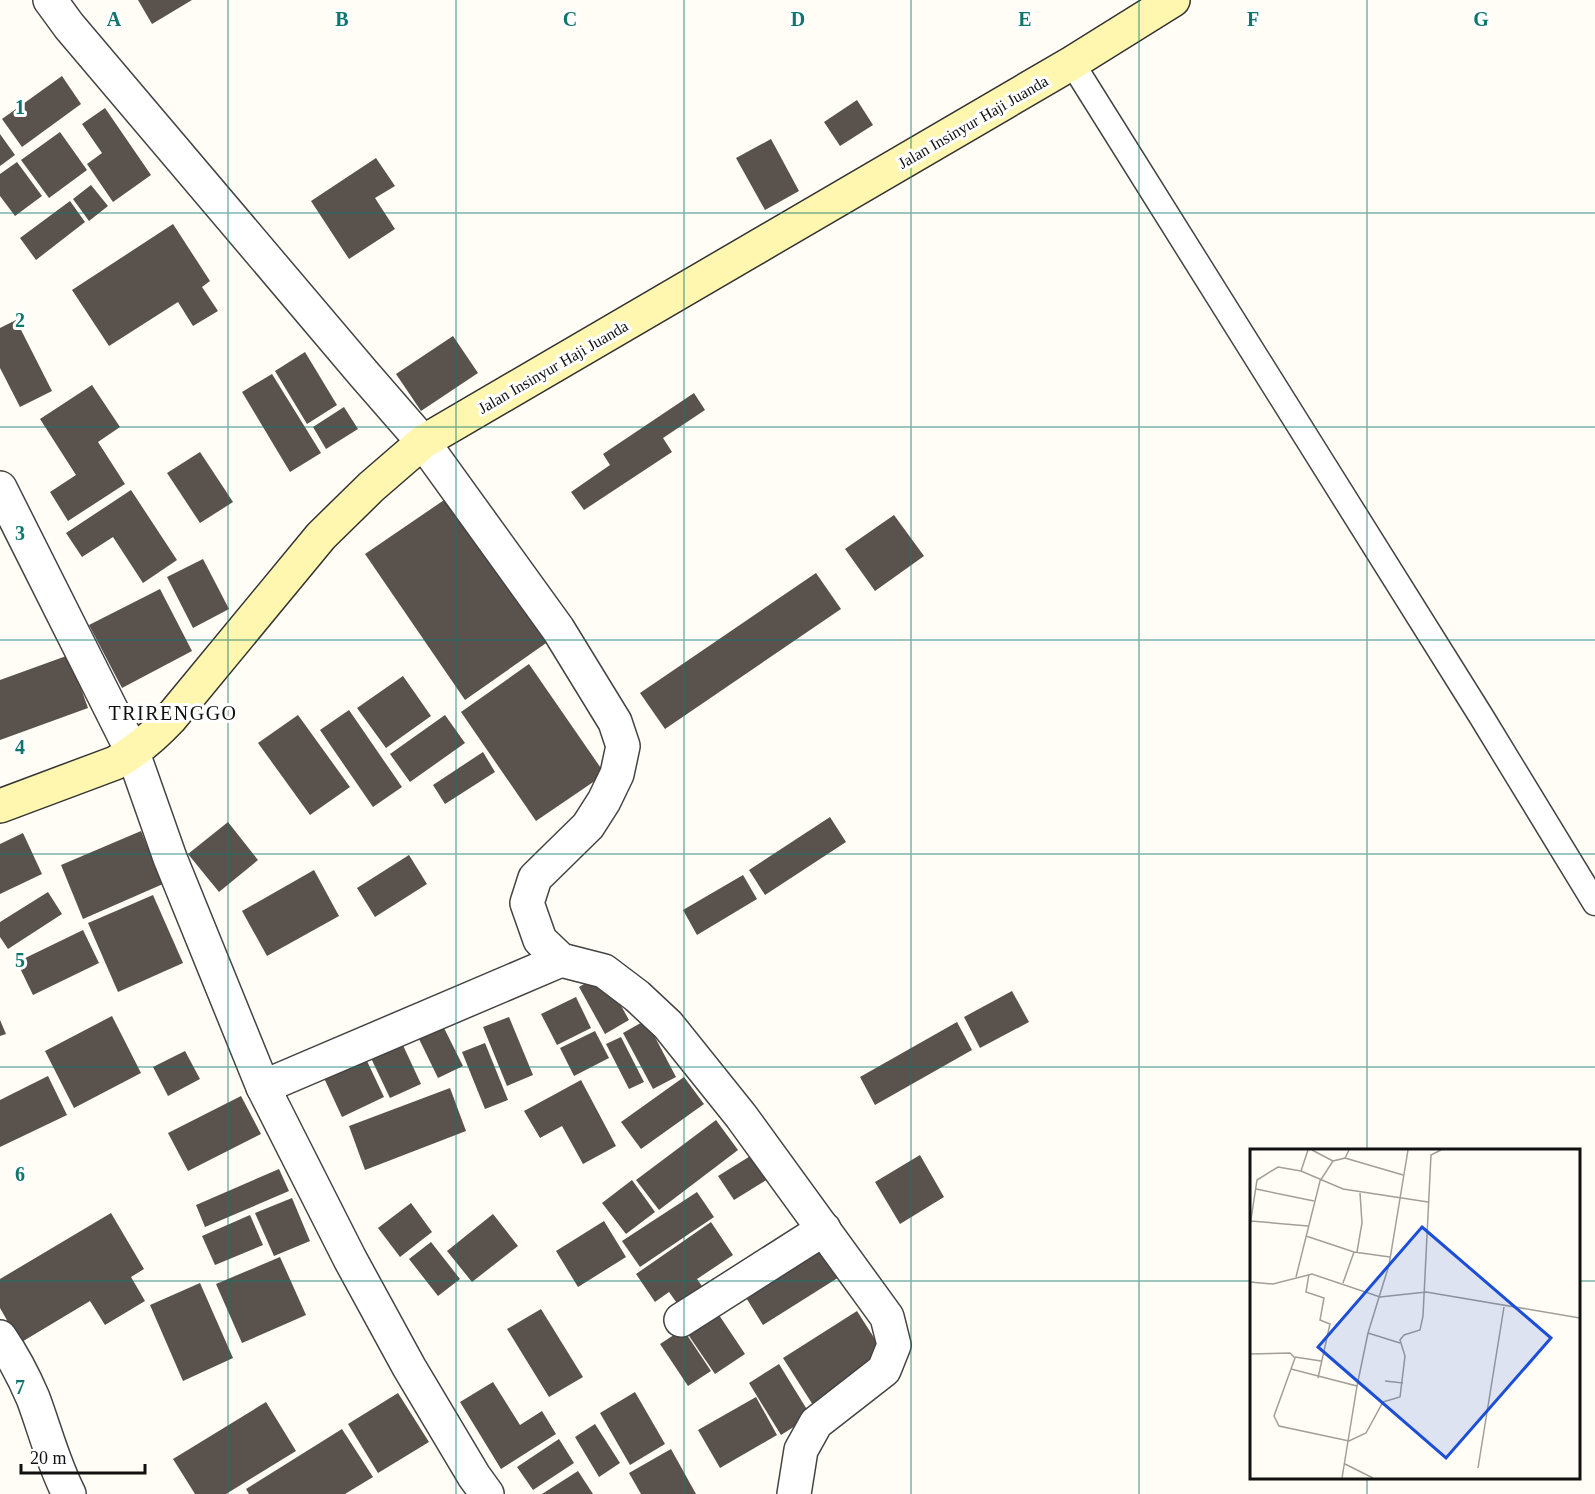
<svg xmlns="http://www.w3.org/2000/svg" width="1595" height="1494" font-family="'Times New Roman',serif">
	<rect width="100%" height="100%" fill="#fffdf5"/>
	<g fill="#5a524d">
		<polygon points="138,0 192,0 152,24"/>
		<polygon points="62,76 81,104 22,147 2,119"/>
		<polygon points="857,100 873,125 840,146 824,122"/>
		<polygon points="105,108 151,175 113,202 87,164 102,153 82,124"/>
		<polygon points="60,132 87,170 49,198 21,160"/>
		<polygon points="0,134 15,155 0,166"/>
		<polygon points="771,139 799,191 765,210 736,158"/>
		<polygon points="376,158 395,186 375,198 395,229 349,259 311,201"/>
		<polygon points="17,162 42,196 15,216 0,196 0,174"/>
		<polygon points="91,185 108,206 89,221 73,199"/>
		<polygon points="70,201 85,222 36,260 20,238"/>
		<polygon points="173,224 210,281 202,287 218,311 193,326 178,302 109,346 72,290"/>
		<polygon points="16,320 52,391 20,407 0,368 0,328"/>
		<polygon points="453,336 478,373 421,411 396,374"/>
		<polygon points="305,352 337,405 307,424 275,371"/>
		<polygon points="272,374 321,453 290,472 242,392"/>
		<polygon points="92,385 120,427 98,442 125,484 68,521 50,492 76,475 40,419"/>
		<polygon points="694,393 705,410 663,438 672,452 584,510 571,492 610,465 603,454"/>
		<polygon points="344,407 358,429 326,449 313,427"/>
		<polygon points="200,452 233,502 200,523 167,473"/>
		<polygon points="131,490 177,560 143,583 113,537 82,557 66,533"/>
		<polygon points="450,496 549,641 465,700 365,554"/>
		<polygon points="894,515 924,556 875,591 845,549"/>
		<polygon points="203,559 229,609 193,628 167,577"/>
		<polygon points="816,573 841,609 665,729 640,693"/>
		<polygon points="160,589 192,651 122,688 89,625"/>
		<polygon points="69,655 88,708 0,740 0,680"/>
		<polygon points="529,664 605,774 536,821 461,712"/>
		<polygon points="403,676 431,716 386,748 357,708"/>
		<polygon points="349,710 402,787 373,807 320,730"/>
		<polygon points="298,715 350,787 310,815 258,743"/>
		<polygon points="445,715 465,743 410,782 390,754"/>
		<polygon points="483,752 495,772 445,804 433,785"/>
		<polygon points="830,817 846,842 765,895 749,870"/>
		<polygon points="228,822 258,860 219,892 188,854"/>
		<polygon points="141,831 163,884 83,919 61,865"/>
		<polygon points="23,833 42,874 0,894 0,844"/>
		<polygon points="409,855 427,884 375,917 357,888"/>
		<polygon points="314,870 339,916 267,956 242,911"/>
		<polygon points="743,875 757,899 697,935 683,910"/>
		<polygon points="48,892 62,914 8,949 0,937 0,922"/>
		<polygon points="153,895 183,963 118,992 88,923"/>
		<polygon points="83,930 99,963 33,995 17,962"/>
		<polygon points="603,973 629,1020 605,1034 579,987"/>
		<polygon points="1012,991 1029,1022 980,1048 964,1017"/>
		<polygon points="576,997 591,1028 557,1045 541,1014"/>
		<polygon points="112,1016 141,1073 74,1108 45,1051"/>
		<polygon points="509,1017 533,1075 507,1086 483,1027"/>
		<polygon points="0,1020 6,1034 0,1036"/>
		<polygon points="646,1020 676,1077 653,1089 623,1033"/>
		<polygon points="957,1022 972,1050 875,1105 860,1077"/>
		<polygon points="444,1028 463,1066 438,1078 419,1039"/>
		<polygon points="595,1031 609,1058 574,1076 560,1048"/>
		<polygon points="621,1037 644,1082 629,1089 606,1044"/>
		<polygon points="401,1041 421,1084 390,1098 370,1056"/>
		<polygon points="485,1043 508,1100 485,1109 462,1052"/>
		<polygon points="185,1051 200,1079 168,1096 153,1067"/>
		<polygon points="366,1059 384,1097 342,1117 324,1078"/>
		<polygon points="48,1076 67,1115 0,1147 0,1100"/>
		<polygon points="684,1077 704,1104 641,1149 621,1122"/>
		<polygon points="581,1080 616,1146 583,1164 562,1126 540,1138 524,1111"/>
		<polygon points="450,1088 466,1131 365,1170 349,1126"/>
		<polygon points="241,1096 261,1134 188,1171 168,1133"/>
		<polygon points="716,1120 738,1150 659,1210 636,1180"/>
		<polygon points="752,1155 768,1179 734,1200 718,1176"/>
		<polygon points="920,1155 944,1197 900,1224 875,1182"/>
		<polygon points="279,1169 289,1191 205,1227 196,1205"/>
		<polygon points="632,1180 655,1212 626,1234 602,1203"/>
		<polygon points="697,1192 714,1217 640,1267 622,1241"/>
		<polygon points="292,1198 310,1241 274,1256 255,1213"/>
		<polygon points="411,1203 432,1232 400,1257 378,1228"/>
		<polygon points="111,1213 144,1269 131,1277 145,1301 105,1325 90,1301 20,1343 0,1308 0,1279"/>
		<polygon points="493,1214 518,1246 472,1282 447,1251"/>
		<polygon points="250,1215 263,1245 215,1265 202,1236"/>
		<polygon points="604,1221 626,1257 578,1287 556,1251"/>
		<polygon points="711,1222 733,1255 697,1279 709,1296 684,1313 669,1292 655,1302 636,1274"/>
		<polygon points="431,1242 460,1279 438,1296 409,1259"/>
		<polygon points="825,1245 844,1274 763,1325 745,1296"/>
		<polygon points="280,1257 306,1315 242,1343 216,1284"/>
		<polygon points="200,1283 233,1358 183,1381 150,1305"/>
		<polygon points="541,1309 583,1377 549,1397 507,1329"/>
		<polygon points="857,1311 887,1358 813,1405 783,1358"/>
		<polygon points="717,1312 745,1354 715,1374 687,1333"/>
		<polygon points="683,1329 711,1371 688,1386 660,1344"/>
		<polygon points="779,1364 811,1416 781,1435 749,1383"/>
		<polygon points="493,1382 520,1425 542,1411 556,1434 501,1469 460,1402"/>
		<polygon points="635,1392 665,1444 630,1465 600,1413"/>
		<polygon points="398,1393 429,1442 378,1473 348,1424"/>
		<polygon points="756,1397 777,1435 720,1468 698,1430"/>
		<polygon points="266,1402 296,1451 226,1494 195,1494 173,1459"/>
		<polygon points="595,1424 620,1463 599,1477 575,1437"/>
		<polygon points="342,1429 373,1477 345,1494 249,1494 246,1489"/>
		<polygon points="559,1439 574,1463 533,1490 517,1467"/>
		<polygon points="671,1449 696,1494 641,1494 629,1473"/>
		<polygon points="578,1471 593,1494 542,1494"/>
	</g>
	<g fill="none" stroke-linecap="round" stroke-linejoin="round">
		<g stroke="#444" stroke-width="27">
			<polyline id="service" points="1072,63 1481,716 1595,903"/>
		</g>
		<g stroke="#444" stroke-width="36">
			<g id="minor">
				<polyline points="50,0 69,26 363,373 423,442 558,629 615,722 623,746 617,774 604,801 588,826 535,878 527,903 540,940 561,960 604,971 637,996 668,1025 741,1116 887,1317 894,1345 884,1370 816,1423 801,1450 794,1494"/>
				<polyline points="0,488 133,753 170,858 263,1087 350,1259 409,1367 474,1476 487,1494"/>
				<polyline points="263,1087 561,960"/>
				<polyline points="681,1320 824,1229"/>
				<path d="M0 1337C13 1356 24 1377 33 1398 45 1430 53 1463 69 1494"/>
			</g>
		</g>
		<g stroke="#333" stroke-width="36">
			<path id="secondary" d="M0 806 115 763C137 751 153 737 170 719L321 536 371 487 423 442 1072 63 1173 0"/>
		</g>
		<use href="#service" stroke="#fff" stroke-width="24"/>
		<use href="#minor" stroke="#fff" stroke-width="33"/>
		<use href="#secondary" stroke="#fff6b0" stroke-width="33"/>
	</g>
	<path fill="none" stroke="#0f766e" stroke-width="1.5" stroke-opacity="0.55" d="M228 0V1494M456 0V1494M684 0V1494M911 0V1494M1139 0V1494M1367 0V1150M0 213H1595M0 427H1595M0 640H1595M0 854H1595M0 1067H1595M0 1281H1252M1578 1281H1595M1367 1478V1494"/>
	<g text-anchor="middle" dominant-baseline="central" stroke-width="6" stroke-linejoin="round" paint-order="stroke">
		<g font-size="16" fill="#111" stroke="#fff">
			<text transform="translate(973 122) rotate(-30)">Jalan Insinyur Haji Juanda</text>
			<text transform="translate(553 367) rotate(-30)">Jalan Insinyur Haji Juanda</text>
		</g>
		<g font-size="20" letter-spacing="1.5" fill="#111" stroke="#fff">
			<text x="173" y="713">TRIRENGGO</text>
		</g>
	</g>
	<g transform="translate(1250 1149)">
		<rect width="330" height="330" fill="#fffdf5"/>
		<path fill="none" stroke="#a09f9a" stroke-width="1.5" d="M62 1 83 12M95 9 153 26M51 22 58 1M6 40 64 52M1 72 58 77M0 77 7 31 28 18 51 22 93 40 178 53M56 87 104 103 140 108M107 103 112 74 110 44M59 125 56 143 74 149 70 171 80 175 68 229M46 128 70 32 83 12 95 9 99 1M0 133 23 135 62 125 130 148 176 143 330 169M93 134 104 103M118 184 150 194M0 205 40 204 45 209 41 220 107 237 118 184 139 116 158 1M45 208 71 212M41 220 24 267 29 277 99 292 116 284 133 253 150 248 155 207 150 191 154 186 170 181 173 167 181 6 191 1M135 232 153 234M95 315 123 329M228 319 254 158M92 329 107 237"/>
		<path fill="#1d4ed8" fill-opacity="0.15" stroke="#1d4ed8" stroke-width="3" d="M172 78 301 189 196 309 68 198Z"/>
		<rect width="330" height="330" fill="none" stroke="#111" stroke-width="3"/>
	</g>
	<g font-size="20" text-anchor="middle" font-weight="bold" fill="#0f766e" stroke="#fff" stroke-width="6" stroke-linejoin="round" paint-order="stroke">
		<text x="114" y="26">A</text>
		<text x="342" y="26">B</text>
		<text x="570" y="26">C</text>
		<text x="798" y="26">D</text>
		<text x="1025" y="26">E</text>
		<text x="1253" y="26">F</text>
		<text x="1481" y="26">G</text>
		<text x="20" y="114">1</text>
		<text x="20" y="327">2</text>
		<text x="20" y="540">3</text>
		<text x="20" y="754">4</text>
		<text x="20" y="967">5</text>
		<text x="20" y="1181">6</text>
		<text x="20" y="1394">7</text>
	</g>
	<path d="M21 1464v9h124v-9" fill="none" stroke="#111111" stroke-width="3"/>
	<text x="30" y="1464" font-size="18" fill="#111111" stroke="#ffffff" stroke-width="4.5" paint-order="stroke">20 m</text>
</svg>
